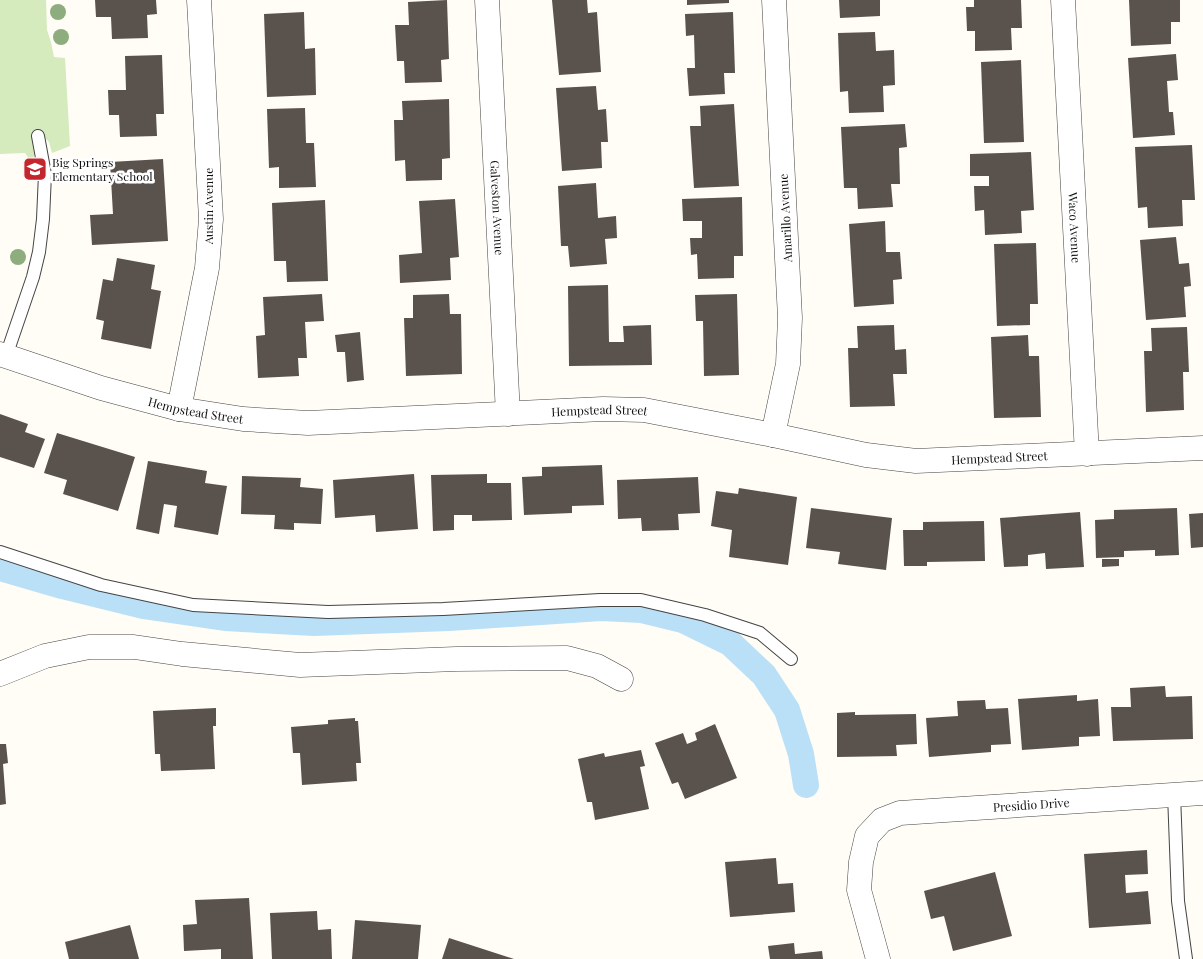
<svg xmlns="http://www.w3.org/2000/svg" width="1203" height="959" font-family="'Playfair Display',serif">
	<rect width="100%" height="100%" fill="#fffdf5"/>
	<polygon fill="#d5ebbd" points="0,0 46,0 47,30 51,42 54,57 65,58 70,146 52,153 49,142 46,139 41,141 32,160 30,160 25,153 0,154"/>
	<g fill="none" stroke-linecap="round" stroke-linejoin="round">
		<polyline stroke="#b9e0f7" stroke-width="26" points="0,568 62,586 143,606 225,618 314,623 449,618 601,608 642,610 683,620 730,643 764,675 787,710 801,754 806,785"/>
	</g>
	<g fill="#5a524d">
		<polygon points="95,0 156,0 157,14 147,15 148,38 112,39 111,17 96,17"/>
		<polygon points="447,0 449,59 441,60 442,82 405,83 404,61 397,61 395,25 409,25 408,2"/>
		<polygon points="552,0 587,0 588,13 597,12 601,72 559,75"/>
		<polygon points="687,0 729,0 729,3 687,5"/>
		<polygon points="839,0 880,0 880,16 840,18"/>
		<polygon points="974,0 1021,0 1022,28 1011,28 1012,50 975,51 975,31 967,31 966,7 974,7"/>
		<polygon points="1129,0 1180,0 1180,22 1171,22 1171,44 1131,46"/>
		<polygon points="304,12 305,49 315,48 316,95 267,97 264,14"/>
		<polygon points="733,12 735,73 724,73 725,94 689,96 687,68 695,68 694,35 686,36 685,14"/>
		<polygon points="875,32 876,51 894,50 895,85 883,86 884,112 849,113 848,91 840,92 838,33"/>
		<polygon points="1176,54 1178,80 1167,81 1169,112 1173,112 1175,135 1133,138 1128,58"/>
		<polygon points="162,55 164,114 156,114 157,136 120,137 119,115 109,115 108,90 126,90 125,56"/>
		<polygon points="1021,60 1024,142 984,143 981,62"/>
		<polygon points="596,86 598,110 606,109 608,142 601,142 602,168 562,171 556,88"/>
		<polygon points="449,99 450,158 442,159 442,180 406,181 405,160 395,161 394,120 403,120 402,101"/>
		<polygon points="734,104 739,186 694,188 690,126 701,126 700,106"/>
		<polygon points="305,108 306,143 314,143 316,187 279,188 279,167 269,168 267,109"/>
		<polygon points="905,124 907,147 899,148 900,184 891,184 893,207 858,209 857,188 844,188 841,127"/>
		<polygon points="1192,145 1195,200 1182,200 1183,226 1148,228 1147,207 1138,208 1135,147"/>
		<polygon points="1031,152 1034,210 1021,211 1022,233 985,235 984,210 975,211 974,186 989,186 989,176 970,176 970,154"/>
		<polygon points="163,159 168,241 92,245 90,215 113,214 110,162"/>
		<polygon points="596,183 598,218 616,216 617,238 605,239 607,264 570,267 568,246 561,246 558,186"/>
		<polygon points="742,197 743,256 734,256 734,278 698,279 697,254 691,255 690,238 702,238 702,221 683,221 682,199"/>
		<polygon points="455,199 459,257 450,258 451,280 400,283 399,255 422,253 419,201"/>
		<polygon points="325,200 328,281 287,282 286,261 274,261 272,203"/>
		<polygon points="885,221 886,252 900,252 902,279 893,280 894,304 854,307 849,224"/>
		<polygon points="1176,237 1179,264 1189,263 1191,286 1184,287 1186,317 1146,320 1140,240"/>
		<polygon points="1036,243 1038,304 1030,304 1030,325 997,326 994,244"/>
		<polygon points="117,258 155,265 151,289 161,291 151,349 101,339 104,321 96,319 103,279 113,281"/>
		<polygon points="608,285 609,342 624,342 623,326 651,325 652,365 569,366 568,286"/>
		<polygon points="322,294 324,321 305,322 307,358 298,358 299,376 258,378 256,336 265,335 263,297"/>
		<polygon points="449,294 450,314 461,314 462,374 406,376 404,318 413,318 413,295"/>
		<polygon points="737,294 739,375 704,376 703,321 696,321 695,295"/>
		<polygon points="894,325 895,350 906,349 907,374 893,374 895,406 850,407 848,348 858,348 857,326"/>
		<polygon points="1187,327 1189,372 1183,372 1184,410 1146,412 1144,351 1152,351 1151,328"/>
		<polygon points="360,332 364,380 347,382 345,352 337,352 335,335"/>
		<polygon points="1028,335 1029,356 1039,356 1041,417 994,418 991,337"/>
		<polygon points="0,414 28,424 25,432 45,439 34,468 0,457"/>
		<polygon points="57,433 135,457 118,511 63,494 67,480 44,473"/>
		<polygon points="148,461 207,471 205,483 227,486 218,535 174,527 177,506 164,504 159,534 136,529"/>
		<polygon points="602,465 604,505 572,506 572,513 524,515 522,477 542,476 542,467"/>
		<polygon points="414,474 418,529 376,532 375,515 335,518 333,480"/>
		<polygon points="487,474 487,483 511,483 512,520 472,521 472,515 454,515 454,530 433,531 431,475"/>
		<polygon points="242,476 301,478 300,487 323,489 321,524 294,523 294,530 274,529 275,515 241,514"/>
		<polygon points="698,477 700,513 678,514 679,530 642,531 641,518 618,519 617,480"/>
		<polygon points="739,488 797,497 788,565 729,557 732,530 711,526 716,491 738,494"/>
		<polygon points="811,508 892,518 886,570 838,564 840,552 806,548"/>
		<polygon points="1177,508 1179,555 1155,556 1155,550 1124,551 1124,557 1096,558 1095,520 1114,519 1114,510"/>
		<polygon points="1080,512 1084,567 1046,569 1045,553 1028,555 1028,566 1004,567 1000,518"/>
		<polygon points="1203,513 1203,547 1191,548 1189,514"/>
		<polygon points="984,521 985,561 927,562 927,566 904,566 903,530 923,530 923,522"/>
		<polygon points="1102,559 1119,559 1119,566 1102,567"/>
		<polygon points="1165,686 1166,697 1192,696 1193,739 1113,741 1111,707 1131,707 1130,688"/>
		<polygon points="1077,695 1077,701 1098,699 1100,736 1079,737 1079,746 1022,750 1018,699"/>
		<polygon points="985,700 986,709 1008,708 1011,744 991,745 991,752 929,757 926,718 958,716 957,701"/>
		<polygon points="216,708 216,726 213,726 215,769 161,771 160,754 155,754 153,711"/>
		<polygon points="855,712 855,715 916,714 917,744 896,745 897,756 837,757 837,713"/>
		<polygon points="355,718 355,721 358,721 361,763 356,763 357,781 302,785 300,753 293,753 291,727 328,724 328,720"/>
		<polygon points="715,724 737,778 685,799 678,782 672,784 655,743 683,733 687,744 697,740 695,733"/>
		<polygon points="0,744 6,744 8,763 3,764 6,804 0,805"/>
		<polygon points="641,750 645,766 640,767 649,809 595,820 592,802 587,802 578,759 604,753 605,757"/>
		<polygon points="1147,850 1148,874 1125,875 1126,893 1148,891 1151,924 1089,928 1084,854"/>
		<polygon points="776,858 778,884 793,883 795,912 730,917 725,862"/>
		<polygon points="995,872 1012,936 953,951 944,916 931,919 924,891"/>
		<polygon points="249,898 253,959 221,959 221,949 184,951 183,925 197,924 195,900"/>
		<polygon points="317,911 318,930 331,929 332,959 272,959 270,913"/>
		<polygon points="355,920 421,925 418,959 352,959"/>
		<polygon points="130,925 139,959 69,959 65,942"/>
		<polygon points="449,938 514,959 442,959"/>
		<polygon points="794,943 795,954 822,951 823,959 770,959 768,946"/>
	</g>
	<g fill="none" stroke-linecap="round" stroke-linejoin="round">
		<g stroke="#444" stroke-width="14">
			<g id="lane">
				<polyline points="6,356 33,277 39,252 43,219 45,174 38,136"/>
				<polyline points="0,552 101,585 193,605 328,612 443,609 600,600 641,600 705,615 760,633 791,659"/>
				<polyline points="1174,794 1178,901 1186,959"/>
			</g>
		</g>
		<g stroke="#444" stroke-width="25">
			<g id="street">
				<path id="s1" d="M487 0 508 414"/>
				<path id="s2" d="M1063 0 1087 454"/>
				<path id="s3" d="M0 354 101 388 179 409 243 419 308 423 603 409 644 410 773 435 866 455 916 461 1203 448"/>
				<polyline points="179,409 207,268 211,219 199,0"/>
				<polyline points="773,435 788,364 790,318 774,0"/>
				<polyline points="0,674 45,656 89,647 134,647 182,654 300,665 456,659 567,658 597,666 621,679"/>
				<path id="s4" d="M878 959 859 890 861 862 867 836 882 820 900 813 1203 793"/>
			</g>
		</g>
		<use href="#lane" stroke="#fff" stroke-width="12"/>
		<use href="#street" stroke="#fff" stroke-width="24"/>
	</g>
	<g fill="#8dad7f">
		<circle cx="58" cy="12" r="8"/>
		<circle cx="61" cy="37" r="8"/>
		<circle cx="18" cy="257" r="8"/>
	</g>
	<defs>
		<g id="school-square" transform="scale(1.25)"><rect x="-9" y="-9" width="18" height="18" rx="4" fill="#c4262e" stroke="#fff"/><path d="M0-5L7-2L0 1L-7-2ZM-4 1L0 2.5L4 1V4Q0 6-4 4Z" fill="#fff"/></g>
	</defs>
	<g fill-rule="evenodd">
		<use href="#school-square" x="35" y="169"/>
	</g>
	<g text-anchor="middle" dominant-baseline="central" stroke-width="5" stroke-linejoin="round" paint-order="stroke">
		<g font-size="12" fill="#111" stroke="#fff" text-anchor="start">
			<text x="52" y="162">Big Springs<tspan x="52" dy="14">Elementary School</tspan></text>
		</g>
		<g font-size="12" fill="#111" stroke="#fff">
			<text transform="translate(208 206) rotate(-90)">Austin Avenue</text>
			<text stroke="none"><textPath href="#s1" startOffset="208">Galveston Avenue</textPath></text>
			<text transform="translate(785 218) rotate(-93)">Amarillo Avenue</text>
			<text stroke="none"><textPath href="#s2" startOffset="228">Waco Avenue</textPath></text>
			<text stroke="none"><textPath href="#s3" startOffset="204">Hempstead Street</textPath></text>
			<text stroke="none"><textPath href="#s3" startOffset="609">Hempstead Street</textPath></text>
			<text stroke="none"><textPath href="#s3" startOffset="1014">Hempstead Street</textPath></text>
			<text stroke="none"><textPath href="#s4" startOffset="299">Presidio Drive</textPath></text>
		</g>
	</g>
</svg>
